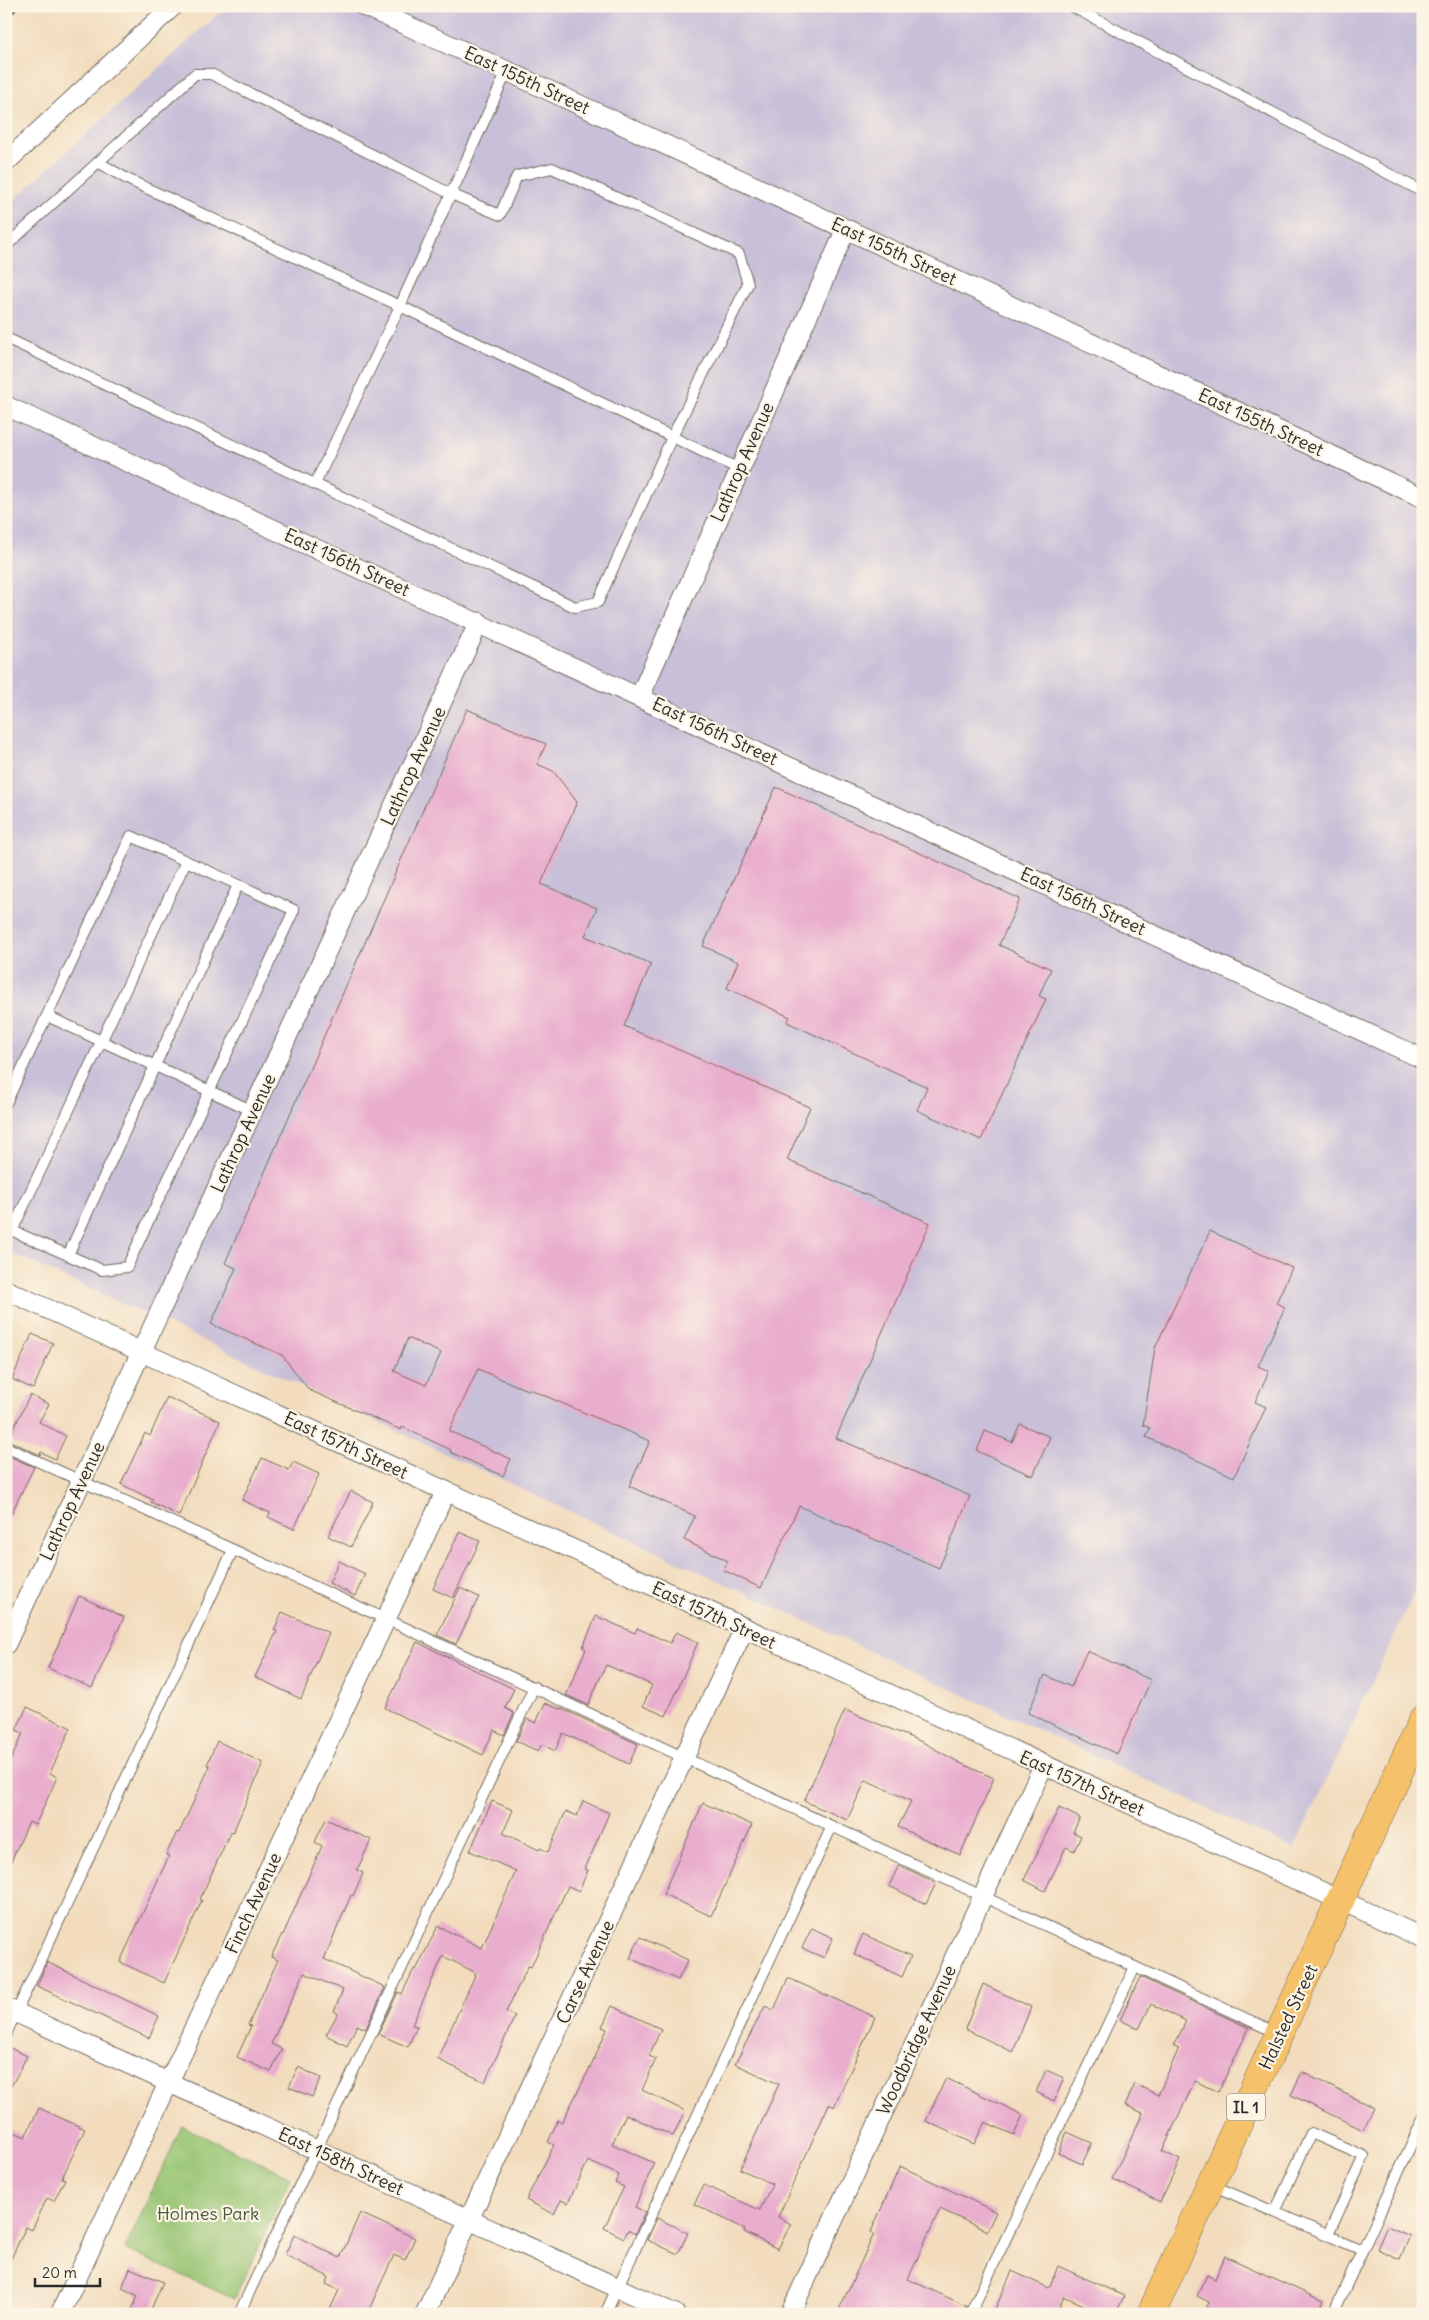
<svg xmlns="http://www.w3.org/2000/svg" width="1429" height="2320" font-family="Delius,sans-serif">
	<rect width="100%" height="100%" fill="#fcf5e5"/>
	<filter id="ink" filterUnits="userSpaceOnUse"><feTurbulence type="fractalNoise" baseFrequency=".02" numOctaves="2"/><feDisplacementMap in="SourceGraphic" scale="10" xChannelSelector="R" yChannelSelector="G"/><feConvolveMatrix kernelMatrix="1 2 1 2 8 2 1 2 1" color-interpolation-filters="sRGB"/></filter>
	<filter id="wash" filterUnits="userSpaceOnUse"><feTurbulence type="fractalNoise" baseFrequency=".0096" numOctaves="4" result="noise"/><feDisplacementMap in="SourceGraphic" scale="20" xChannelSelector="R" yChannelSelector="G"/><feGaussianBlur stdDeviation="1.12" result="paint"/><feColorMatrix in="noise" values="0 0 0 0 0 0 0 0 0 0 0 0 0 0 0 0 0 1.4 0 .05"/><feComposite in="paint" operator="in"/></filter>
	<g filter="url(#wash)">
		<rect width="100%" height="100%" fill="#f2dcbd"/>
		<polygon fill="#c8bfd8" points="227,6 1423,6 1423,1574 1294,1849 179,1329 6,1251 6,207"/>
		<polygon fill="#96c472" stroke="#60784e" points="182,2126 291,2177 234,2299 125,2249"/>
		<g id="blocks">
			<g fill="#e9adce" fill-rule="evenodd">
				<path d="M467 709 546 744 537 764 553 771 577 802 541 884 597 908 585 936 651 964 624 1026 810 1107 787 1160 930 1223 836 1438 970 1496 939 1568 799 1506 761 1588 723 1570 728 1561 684 1540 695 1516 629 1486 650 1441 529 1389 527 1390 478 1369 449 1431 511 1459 503 1476 450 1452 451 1450 402 1427 401 1430 309 1390 282 1355 211 1324 236 1268 225 1263ZM408 1338 441 1353 426 1385 394 1371Z"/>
				<polygon points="776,787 1020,899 999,945 1051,969 1039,996 1046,999 981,1140 917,1110 927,1087 787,1022 790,1017 727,988 738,962 703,946"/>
				<polygon points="1210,1231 1292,1268 1276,1303 1285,1307 1258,1366 1269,1371 1255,1402 1266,1407 1234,1477 1146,1437 1150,1428 1143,1425 1155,1348"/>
				<polygon points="32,1334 53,1343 33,1389 12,1379"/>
				<polygon points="30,1395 49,1404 39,1422 66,1436 55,1459 41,1452 40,1455 8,1440"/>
				<polygon points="167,1397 220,1421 179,1516 151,1502 153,1500 121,1484 145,1433 150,1436"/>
				<polygon points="1020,1424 1050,1437 1033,1476 977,1451 985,1431 1012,1442"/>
				<polygon points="6,1455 34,1467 6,1524"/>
				<polygon points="262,1458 289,1470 293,1462 319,1474 294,1529 268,1517 270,1513 242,1500"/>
				<polygon points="351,1491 373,1502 351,1547 328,1536"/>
				<polygon points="459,1532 480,1541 453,1598 433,1589"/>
				<polygon points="339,1561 365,1574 355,1596 329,1583"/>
				<polygon points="460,1588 479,1597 456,1644 437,1635"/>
				<polygon points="79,1596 124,1617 92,1688 48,1668"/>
				<polygon points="282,1612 329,1633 301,1699 255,1677 277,1631 274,1630"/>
				<polygon points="596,1616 635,1633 637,1628 670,1643 676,1632 698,1642 666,1716 643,1706 652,1685 606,1665 588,1705 566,1695 586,1649 583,1647"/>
				<polygon points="417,1642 514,1689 505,1708 514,1713 504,1735 494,1730 483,1755 385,1708"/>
				<polygon points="1087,1651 1151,1680 1117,1754 1028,1713 1045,1675 1071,1687"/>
				<polygon points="545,1703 560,1709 560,1708 638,1744 629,1764 563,1733 555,1751 542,1744 538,1751 516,1741 527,1719 536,1723"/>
				<polygon points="27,1707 71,1728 50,1773 57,1777 46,1802 35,1825 29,1822 6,1872 6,1770 23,1733 16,1730"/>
				<polygon points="845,1710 924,1743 960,1763 994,1778 960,1855 898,1827 911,1801 866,1780 847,1820 804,1801"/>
				<polygon points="217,1741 263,1763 233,1832 231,1831 200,1899 202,1900 164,1983 120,1962 169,1856 166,1855 177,1832 179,1833 210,1766 207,1765"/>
				<polygon points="492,1801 513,1810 503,1833 539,1850 540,1848 548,1852 566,1811 577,1816 583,1801 609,1813 585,1869 588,1870 579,1891 568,1886 531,1967 528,1966 506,2012 515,2016 485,2082 437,2059 476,1973 443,1956 412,2025 417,2026 408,2047 378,2034 398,1992 402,1994 414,1969 416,1970 438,1926 482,1948 516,1871 470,1851"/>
				<polygon points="703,1803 752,1825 711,1916 663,1894"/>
				<polygon points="1059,1808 1080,1818 1073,1832 1081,1836 1074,1851 1066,1847 1045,1891 1024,1880"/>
				<polygon points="326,1819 371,1840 357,1870 363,1873 353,1896 351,1895 324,1959 385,1987 366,2029 357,2025 347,2046 326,2035 338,2013 334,2011 343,1990 304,1973 271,2044 282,2049 271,2072 237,2057 251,2026 248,2025 278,1960 271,1957 282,1934 283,1935 322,1846 315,1842"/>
				<polygon points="899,1865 936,1883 926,1904 889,1886"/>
				<polygon points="812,1928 833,1938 824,1958 802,1948"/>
				<polygon points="863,1934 911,1956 902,1977 854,1954"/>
				<polygon points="640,1937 688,1960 678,1980 630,1958"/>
				<polygon points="47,1962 159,2016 149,2038 37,1986"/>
				<polygon points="1140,1977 1249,2028 1218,2092 1195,2081 1162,2151 1180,2160 1160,2202 1112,2179 1143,2113 1125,2105 1135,2084 1158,2095 1179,2048 1174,2046 1186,2021 1151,2004 1139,2029 1120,2020"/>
				<polygon points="788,1978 875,2017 834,2107 829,2104 778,2217 791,2224 778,2249 744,2232 745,2229 694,2204 704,2185 760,2210 772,2184 740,2169 779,2084 735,2064 765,2006 774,2010"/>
				<polygon points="983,1984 1031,2007 1013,2052 965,2029"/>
				<polygon points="612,2006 661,2029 649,2056 656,2059 642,2090 685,2111 673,2136 626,2114 612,2144 654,2163 635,2207 645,2212 635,2234 628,2230 624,2238 604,2228 624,2187 615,2183 619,2175 588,2161 568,2203 561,2200 554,2214 526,2200 554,2145 548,2142 558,2120 562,2122 593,2062 607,2029 602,2027"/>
				<polygon points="6,2046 27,2056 6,2096"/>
				<polygon points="298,2067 321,2078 312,2097 289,2087"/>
				<polygon points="1046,2070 1064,2078 1054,2101 1036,2092"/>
				<polygon points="1302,2072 1374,2108 1363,2130 1291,2095"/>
				<polygon points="946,2078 1023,2115 1014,2135 985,2122 974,2144 926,2121"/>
				<polygon points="39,2108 85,2129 62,2178 65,2179 54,2201 47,2198 32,2230 26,2227 6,2269 6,2128 25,2137"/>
				<polygon points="1067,2132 1092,2143 1082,2164 1058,2153"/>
				<polygon points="900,2166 996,2212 987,2231 940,2209 908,2279 966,2306 963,2314 837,2314 874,2234 871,2232"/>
				<polygon points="360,2213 415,2238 405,2260 394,2255 367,2314 328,2314 339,2290 326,2284 329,2277 285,2255 294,2235 340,2258"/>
				<polygon points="657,2218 688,2233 678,2254 647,2240"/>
				<polygon points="1387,2226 1410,2236 1400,2259 1377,2249"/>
				<polygon points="1225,2256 1323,2301 1317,2314 1204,2314 1209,2302 1197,2296 1207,2275 1215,2279"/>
				<polygon points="1058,2266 1124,2296 1116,2314 1103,2314 1064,2296 1056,2314 993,2314 1012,2271 1049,2288"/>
				<polygon points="130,2268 163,2282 149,2314 130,2314 138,2296 122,2288"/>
			</g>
		</g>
	</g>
	<g filter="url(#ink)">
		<use href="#blocks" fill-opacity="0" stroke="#71695e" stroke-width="1"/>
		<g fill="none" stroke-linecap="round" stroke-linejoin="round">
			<g stroke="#71695e" stroke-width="12">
				<g id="service">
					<polyline points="1071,6 1423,192"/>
					<polyline points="507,71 400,306 739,469"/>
					<polyline points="98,162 127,179 400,306 315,484"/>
					<polyline points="6,246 195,74 211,74 451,194 500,215 517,176 552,168 739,254 748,284 672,437 598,602 575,607 6,338"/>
					<polyline points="47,1016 253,1111"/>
					<polyline points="6,1103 131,836 294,910 127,1267 102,1270 6,1228"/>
					<polyline points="12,1231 186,861"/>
					<polyline points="68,1255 238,885"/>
					<polyline points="6,1447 386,1619 1279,2034"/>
					<polyline points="6,2034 233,1550"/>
					<polyline points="1212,2185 1362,2250"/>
					<polyline points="1275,2212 1311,2133 1364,2156 1328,2235"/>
					<polyline points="239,2314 534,1687"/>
					<polyline points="605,2314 832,1826"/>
					<polyline points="970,2314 1135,1967"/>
					<polyline points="1333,2314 1423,2119"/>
				</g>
			</g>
			<g stroke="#71695e" stroke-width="21">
				<g id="minor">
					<polyline points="364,6 507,71 1423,498"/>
					<polyline points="6,162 173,6"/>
					<polyline points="6,406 1423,1059"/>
					<polyline points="640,696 846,229"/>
					<polyline points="6,1290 1423,1938"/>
					<polyline points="6,1644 479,622"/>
					<polyline points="6,2008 675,2314"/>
					<polyline points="60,2314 446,1491"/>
					<polyline points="425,2314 744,1629"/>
					<polyline points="790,2314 1043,1766"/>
				</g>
			</g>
			<g stroke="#71695e" stroke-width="29">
				<polyline id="primary" points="1151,2314 1423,1719"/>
			</g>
			<use href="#service" stroke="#fff" stroke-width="10"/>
			<use href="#minor" stroke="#fff" stroke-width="19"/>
			<use href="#primary" stroke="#f5c16b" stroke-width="28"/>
			<polyline stroke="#2b2b2b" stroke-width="4" points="6,17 18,6"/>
		</g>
	</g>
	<g text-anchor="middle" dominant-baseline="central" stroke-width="4.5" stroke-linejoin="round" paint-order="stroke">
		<rect fill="#fcf5e5" stroke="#6a6863" stroke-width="1" x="1227" y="2093.5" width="38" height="27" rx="4"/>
		<g font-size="16" font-weight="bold" fill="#2b2b2b">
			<text x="1246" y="2107">IL 1</text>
		</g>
		<g font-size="18" fill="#2b2b2b" stroke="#fcf5e5">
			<text transform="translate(527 80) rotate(25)">East 155th Street</text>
			<text transform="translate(894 251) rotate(25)">East 155th Street</text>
			<text transform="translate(1261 422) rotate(25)">East 155th Street</text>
			<text transform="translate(742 462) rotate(-66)">Lathrop Avenue</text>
			<text transform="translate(347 562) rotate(25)">East 156th Street</text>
			<text transform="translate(715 731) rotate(25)">East 156th Street</text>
			<text transform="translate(413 766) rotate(-65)">Lathrop Avenue</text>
			<text transform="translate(1083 901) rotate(25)">East 156th Street</text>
			<text transform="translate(243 1133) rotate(-65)">Lathrop Avenue</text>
			<text transform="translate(346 1445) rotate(25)">East 157th Street</text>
			<text transform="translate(72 1501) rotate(-65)">Lathrop Avenue</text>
			<text transform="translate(714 1615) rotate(25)">East 157th Street</text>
			<text transform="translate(1082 1783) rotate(24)">East 157th Street</text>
			<text transform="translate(253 1903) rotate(-65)">Finch Avenue</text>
			<text transform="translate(585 1972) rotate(-65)">Carse Avenue</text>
			<text transform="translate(1288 2017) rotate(-65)">Halsted Street</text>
			<text transform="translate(916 2040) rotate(-65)">Woodbridge Avenue</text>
			<text transform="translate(341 2161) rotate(25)">East 158th Street</text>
		</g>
		<g font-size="18" fill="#4b5940" stroke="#fcf5e5">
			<text x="208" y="2213">Holmes Park</text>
		</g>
	</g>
	<rect width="1429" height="2320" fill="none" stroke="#fcf5e5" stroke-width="25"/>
	<path d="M35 2278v8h65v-8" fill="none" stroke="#2b2b2b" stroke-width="2.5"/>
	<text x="42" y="2278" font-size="15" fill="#2b2b2b" stroke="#fcf5e5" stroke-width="4" paint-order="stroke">20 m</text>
</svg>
